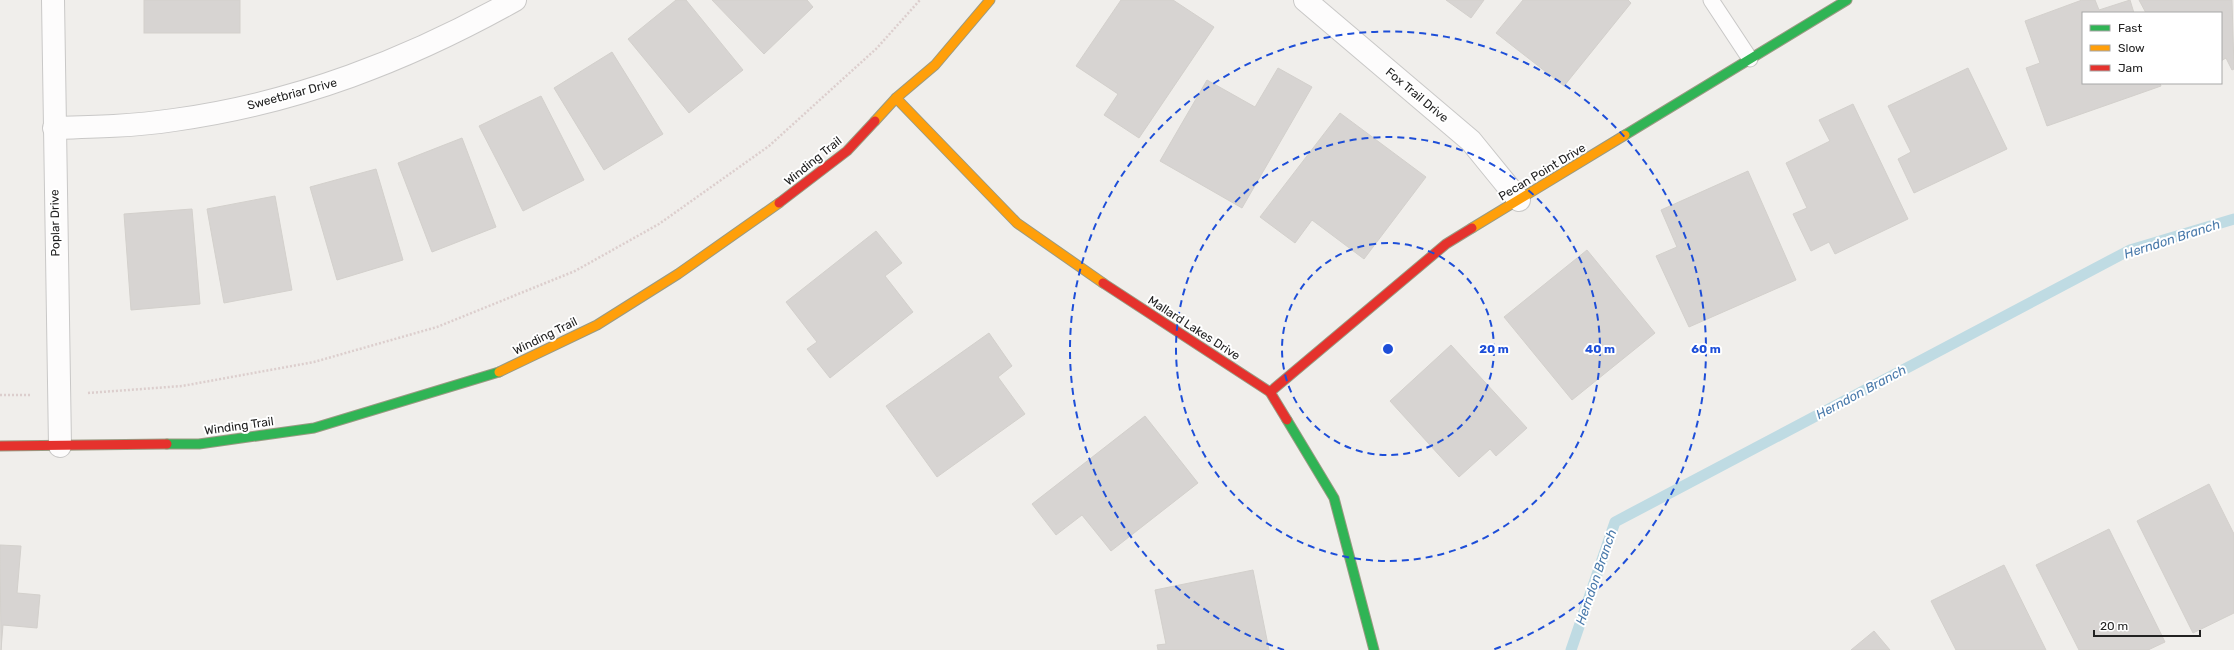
<svg xmlns="http://www.w3.org/2000/svg" width="2234" height="650" font-family="Rubik,sans-serif">
	<rect width="100%" height="100%" fill="#f0eeeb"/>
	<g fill="none" stroke-linecap="round" stroke-linejoin="round">
		<polyline stroke="#bfdbe3" stroke-width="11" points="1571,650 1615,522 2130,250 2234,219"/>
	</g>
	<g fill="#d7d4d2" stroke="#d3d0cc">
		<rect x="144" y="0" width="96" height="33"/>
		<polygon points="676,0 686,0 743,70 689,113 628,39"/>
		<polygon points="712,0 807,0 813,7 764,54"/>
		<polygon points="1121,0 1173,0 1214,27 1139,138 1104,115 1118,94 1076,66"/>
		<polygon points="1446,0 1484,0 1471,18"/>
		<polygon points="1523,0 1628,0 1631,3 1564,86 1496,33"/>
		<polygon points="2082,0 2095,0 2099,10 2130,0 2134,13 2083,13 2083,83 2160,83 2161,86 2047,126 2026,68 2040,63 2025,21"/>
		<polygon points="2139,0 2232,0 2234,69 2232,70 2226,58 2221,61 2221,13 2146,13"/>
		<polygon points="612,52 663,134 604,170 554,88"/>
		<polygon points="1278,68 1312,87 1242,208 1160,161 1207,80 1255,107"/>
		<polygon points="1968,68 2007,149 1914,193 1898,159 1911,152 1888,106"/>
		<polygon points="541,96 584,180 523,211 479,126"/>
		<polygon points="1853,104 1908,219 1835,254 1829,242 1811,251 1793,214 1807,208 1786,163 1830,141 1819,120"/>
		<polygon points="1340,113 1426,177 1364,259 1312,220 1295,243 1260,217"/>
		<polygon points="462,138 496,227 432,252 398,163"/>
		<polygon points="376,169 403,260 337,280 310,187"/>
		<polygon points="1748,171 1796,280 1689,327 1656,256 1677,247 1661,210"/>
		<polygon points="275,196 292,290 224,303 207,209"/>
		<polygon points="192,209 200,304 131,310 124,214"/>
		<polygon points="876,231 902,263 885,276 913,312 830,378 807,349 817,342 786,302"/>
		<polygon points="1587,250 1655,333 1572,400 1504,317"/>
		<polygon points="989,333 1012,366 998,377 1025,414 937,477 886,406"/>
		<polygon points="1451,345 1527,428 1496,456 1490,449 1459,477 1390,401"/>
		<polygon points="1145,416 1198,483 1111,551 1082,515 1056,535 1032,504"/>
		<polygon points="2209,484 2234,534 2234,613 2193,633 2137,521"/>
		<polygon points="2109,529 2165,642 2148,650 2079,650 2036,565"/>
		<polygon points="0,545 21,546 17,593 40,595 37,628 3,625 1,650"/>
		<polygon points="2004,565 2046,650 1956,650 1931,601"/>
		<polygon points="1253,570 1269,650 1158,650 1157,645 1166,644 1155,590"/>
		<polygon points="1874,631 1890,650 1851,650"/>
	</g>
	<g fill="none" stroke-linecap="round" stroke-linejoin="round">
		<g stroke="#c9c8c7" stroke-width="17">
			<polyline id="lane" points="1711,0 1750,59"/>
		</g>
		<g stroke="#c9c8c7" stroke-width="24">
			<g id="street">
				<polyline points="53,0 60,446"/>
				<polyline points="1305,0 1471,141 1519,200"/>
				<path d="M54 128C94 127 134 126 174 120 297 103 408 60 515 0"/>
			</g>
		</g>
		<g stroke="#999a82" stroke-width="11">
			<g id="fast">
				<polyline points="1625,135 1847,0"/>
				<polyline points="1287,420 1334,498 1374,650"/>
				<polyline points="167,444 199,444 314,428 499,372"/>
			</g>
		</g>
		<g stroke="#999a82" stroke-width="11">
			<g id="slow">
				<polyline points="896,98 1017,223 1103,283"/>
				<polyline points="875,121 896,98 935,65 990,0"/>
				<polyline points="1472,228 1625,135"/>
				<polyline points="499,372 597,325 678,274 779,203"/>
			</g>
		</g>
		<g stroke="#999a82" stroke-width="11">
			<g id="jam">
				<polyline points="779,203 847,151 875,121"/>
				<polyline points="1103,283 1270,392 1287,420"/>
				<polyline points="1270,392 1446,244 1472,228"/>
				<polyline points="0,446 167,444"/>
			</g>
		</g>
		<g stroke="#dccecd" stroke-width="2.5" stroke-dasharray="2 2" stroke-linecap="butt">
			<polyline points="88,393 182,386 314,362 437,327 575,271 659,224 769,146 877,48 920,0"/>
			<polyline points="0,395 30,395"/>
		</g>
		<use href="#lane" stroke="#fdfcfc" stroke-width="15"/>
		<use href="#street" stroke="#fdfcfc" stroke-width="22"/>
		<use href="#fast" stroke="#30b455" stroke-width="9"/>
		<use href="#slow" stroke="#ff9f0a" stroke-width="9"/>
		<use href="#jam" stroke="#e5322d" stroke-width="9"/>
	</g>
	<g fill="none" stroke="#1d4ed8" stroke-width="2" stroke-dasharray="7 5">
		<circle cx="1388" cy="349" r="106"/>
		<circle cx="1388" cy="349" r="212"/>
		<path d="M1284 650A318 318 0 1 1 1492 650"/>
	</g>
	<g text-anchor="middle" dominant-baseline="central" stroke-width="4" stroke-linejoin="round" paint-order="stroke">
		<g font-size="12" fill="#222" stroke="#fff">
			<text transform="translate(292 94) rotate(-15)">Sweetbriar Drive</text>
			<text transform="translate(1417 95) rotate(40)">Fox Trail Drive</text>
			<text transform="translate(813 161) rotate(-39)">Winding Trail</text>
			<text transform="translate(1542 172) rotate(-31)">Pecan Point Drive</text>
			<text transform="translate(55 223) rotate(-91)">Poplar Drive</text>
			<text transform="translate(1194 328) rotate(33)">Mallard Lakes Drive</text>
			<text transform="translate(545 336) rotate(-26)">Winding Trail</text>
			<text transform="translate(239 426) rotate(-8)">Winding Trail</text>
		</g>
		<g font-size="13" font-style="italic" fill="#4a7aab" stroke="#fff">
			<text transform="translate(2172 239) rotate(-18)">Herndon Branch</text>
			<text transform="translate(1861 392) rotate(-28)">Herndon Branch</text>
			<text transform="translate(1596 577) rotate(-71)">Herndon Branch</text>
		</g>
	</g>
	<circle cx="1388" cy="349" r="6" fill="#1d4ed8" stroke="#fff" stroke-width="2"/>
	<g font-size="12" text-anchor="middle" font-weight="bold" fill="#1d4ed8" stroke="#fff" stroke-width="4" stroke-linejoin="round" paint-order="stroke">
		<text x="1494" y="353">20 m</text>
		<text x="1600" y="353">40 m</text>
		<text x="1706" y="353">60 m</text>
	</g>
	<rect x="2082" y="12" width="140" height="72" fill="#ffffff" stroke="#a7a7a7"/>
	<rect x="2090" y="25" width="20" height="6" fill="#30b455" stroke="#a7a7a7"/>
	<text x="2118" y="32" font-size="12" fill="#222222">Fast</text>
	<rect x="2090" y="45" width="20" height="6" fill="#ff9f0a" stroke="#a7a7a7"/>
	<text x="2118" y="52" font-size="12" fill="#222222">Slow</text>
	<rect x="2090" y="65" width="20" height="6" fill="#e5322d" stroke="#a7a7a7"/>
	<text x="2118" y="72" font-size="12" fill="#222222">Jam</text>
	<path d="M2094 630v6h106v-6" fill="none" stroke="#222222" stroke-width="2"/>
	<text x="2100" y="630" font-size="12" fill="#222222" stroke="#ffffff" stroke-width="3" paint-order="stroke">20 m</text>
</svg>
